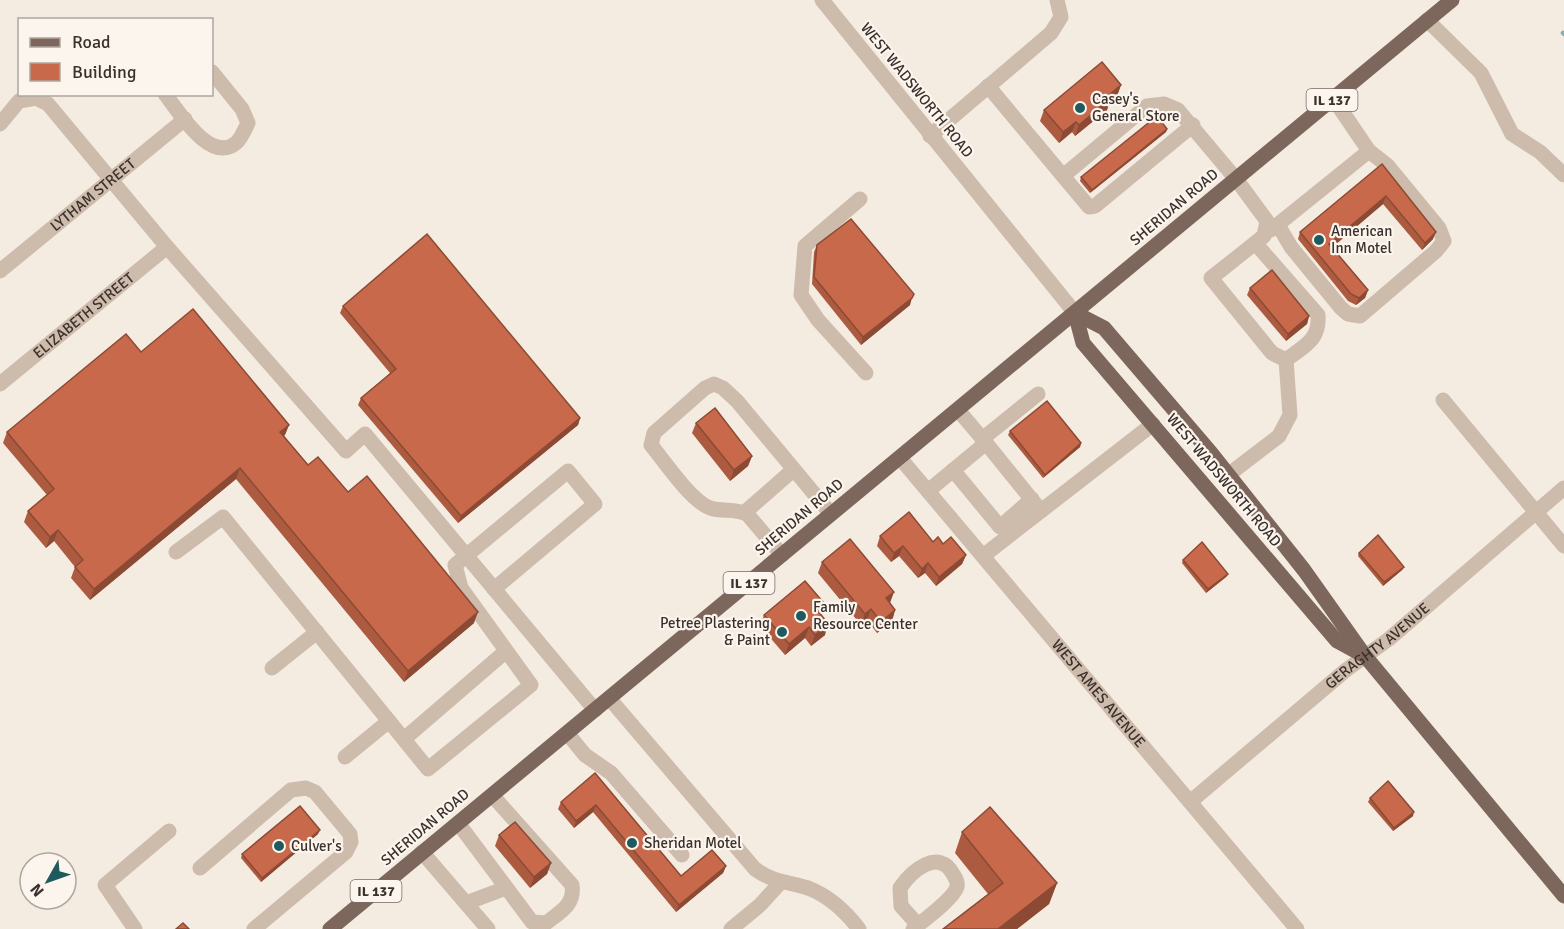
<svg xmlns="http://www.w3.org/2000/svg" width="1564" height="929" font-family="Signika,sans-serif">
	<rect width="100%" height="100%" fill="#f4ebe1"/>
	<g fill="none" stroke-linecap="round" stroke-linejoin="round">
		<polyline stroke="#7fb0b2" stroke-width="4.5" points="1563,33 1564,34"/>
		<g stroke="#cdbbac" stroke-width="15">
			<polyline points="822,0 1075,313"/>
			<polyline points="1427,20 1481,73 1512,134 1540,152 1564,175"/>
			<path d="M988 86 1063 176 1147 106 1164 104 1178 110 1236 179 1267 221 1264 236 1211 278 1272 353 1286 360C1304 346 1320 340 1318 315L1256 244"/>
			<path d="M165 94C179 112 210 164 236 143 241 139 245 129 248 123L242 109 212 72"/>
			<polyline points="0,124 19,101 36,98 48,104 167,247 346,451 365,434 595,710"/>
			<polyline points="930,136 1051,33 1061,17 1057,0"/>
			<polyline points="1063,176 1089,207 1095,206 1193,125"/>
			<polyline points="860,199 805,246 801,295 818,320 866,373"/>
			<polyline points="1278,225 1291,247 1341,308 1348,314 1360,316 1436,251 1444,241 1439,228 1388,166 1369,151"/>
			<polyline points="1271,230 1369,151 1333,98"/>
			<path id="s1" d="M0 271 185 119"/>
			<path id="s2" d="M0 384 167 247"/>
			<polyline points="1443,400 1564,546"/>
			<polyline points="958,410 986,443"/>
			<polyline points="982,439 1038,394"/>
			<path id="s3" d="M900 458 1297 929"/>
			<polyline points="953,470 1000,527 1032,499"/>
			<polyline points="1228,475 1279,436 1290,415 1286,360"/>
			<polyline points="928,491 986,443 1041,511"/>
			<polyline points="744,513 793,470"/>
			<polyline points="176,552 223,517 428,769 531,685 461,588 455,565 568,471 595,504 494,589"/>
			<path d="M782 555 747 514C735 508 723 512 710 508 691 501 665 462 651 445L654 433 705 388 714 384 723 388 737 401 831 514"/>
			<polyline points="983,556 1153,424"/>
			<polyline points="272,668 317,632"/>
			<path d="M609 698 755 869C775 883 786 881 808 888 829 896 846 912 859 929"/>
			<polyline points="567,733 585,755 611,773 682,855"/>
			<polyline points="404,739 505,652"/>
			<polyline points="345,757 389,721"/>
			<path id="s4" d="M1190 802 1346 670 1389 639 1564 488"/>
			<path d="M458 823 532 922 546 923C560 912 575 905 572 885L492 795"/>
			<polyline points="422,852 488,929"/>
			<polyline points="200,868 291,790 306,788 315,792 350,834 351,842 346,852 254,929"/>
			<polyline points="466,903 506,888"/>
			<polyline points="135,929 105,885 169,831"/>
			<polyline points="731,929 760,905 781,882"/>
			<path d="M913 929C924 920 953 899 957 887 958 882 956 879 953 874 939 848 912 870 900 888L901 906 918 925"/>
		</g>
		<g stroke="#7d675c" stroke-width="15">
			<polyline points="1075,313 1104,328 1211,453 1304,570 1365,656 1564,896"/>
			<polyline points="1075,313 1083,343 1337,641 1361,654"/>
			<polyline points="330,929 1452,0"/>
		</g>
	</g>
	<g fill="#ac5a40">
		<polygon points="1121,85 1117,96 1109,103 1107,110 1075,136 1072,132 1059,143 1040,121 1044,110"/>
		<polygon points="1167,129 1166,132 1090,193 1080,181 1081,177"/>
		<polygon points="1382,164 1433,239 1422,250 1383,204 1332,247 1368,290 1365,298 1356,305 1348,301 1298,239 1300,232"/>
		<polygon points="817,245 910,305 861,345 812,284 814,252"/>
		<polygon points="1250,288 1309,316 1307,324 1286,341 1247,295"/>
		<polygon points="343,306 580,418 578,425 458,523 358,405 361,398 390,373 340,313"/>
		<polygon points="141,352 289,425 284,436 308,465 348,492 474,623 404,682 236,479 90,600 71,578 75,567 54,541 46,548 24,522 28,511 47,495 3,443 7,432"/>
		<polygon points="696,423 752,456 748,466 730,481 692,433"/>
		<polygon points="1010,431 1081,443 1080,447 1043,478 1008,435"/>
		<polygon points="880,536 933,542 943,544 966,555 962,564 936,586 925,573 918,578 899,556 891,562 877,546"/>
		<polygon points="1359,553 1404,567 1402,570 1383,586 1358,556"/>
		<polygon points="1183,560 1228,574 1226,577 1206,593 1182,563"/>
		<polygon points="822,562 890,603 895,610 892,621 877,633 867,620 861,625 818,573"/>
		<polygon points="823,602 819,613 825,635 811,646 805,638 785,655 760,626 764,615"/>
		<polygon points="595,773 681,876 726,866 723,873 676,912 593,812 574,828 558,809 561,802"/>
		<polygon points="1370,798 1413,816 1393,831 1368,802"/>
		<polygon points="962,832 1057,883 1049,904 1017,929 943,929 988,894 955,853"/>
		<polygon points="318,834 261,882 241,858 242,854"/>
		<polygon points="499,835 551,863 547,874 530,888 495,846"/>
	</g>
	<g fill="#8c4a34">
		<polygon points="1121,85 1117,96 1109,103 1107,110 1075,136 1079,125 1108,96"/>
		<polygon points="1076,122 1072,132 1059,143 1063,132"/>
		<polygon points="1167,129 1166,132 1090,193 1092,190"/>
		<polygon points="1386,196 1383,204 1327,252 1329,244"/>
		<polygon points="1436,232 1433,239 1422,250 1425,243"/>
		<polygon points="1368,290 1365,298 1356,305 1359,298"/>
		<polygon points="912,298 910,305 861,345 863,337"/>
		<polygon points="1309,316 1307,324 1286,341 1288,334"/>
		<polygon points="580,418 578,425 458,523 461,516"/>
		<polygon points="289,425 285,435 276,442 280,432"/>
		<polygon points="1081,443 1080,447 1043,478 1045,475"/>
		<polygon points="752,456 748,466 730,481 734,470"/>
		<polygon points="240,468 236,479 90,600 94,589"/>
		<polygon points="58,530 54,541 46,548 50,537"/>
		<polygon points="903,546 899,556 891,562 894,553"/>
		<polygon points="966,555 962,564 936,586 939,577"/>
		<polygon points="928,563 925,573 918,578 922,569"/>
		<polygon points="1404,567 1402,570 1383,586 1384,582"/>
		<polygon points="1228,574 1226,577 1206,593 1208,589"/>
		<polygon points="894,592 890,603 886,598"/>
		<polygon points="823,602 819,613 816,608"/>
		<polygon points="871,609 867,620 861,625 865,614"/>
		<polygon points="895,610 892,621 877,633 881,622"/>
		<polygon points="478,612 474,623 404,682 408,671"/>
		<polygon points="828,624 825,635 811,646 815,635"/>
		<polygon points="809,627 805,638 785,655 789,644"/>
		<polygon points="596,805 593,812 574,828 576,821"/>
		<polygon points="1414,812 1413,816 1393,831 1394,828"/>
		<polygon points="320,830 318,834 261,882 262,878"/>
		<polygon points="551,863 547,874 530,888 534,877"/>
		<polygon points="726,866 723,873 676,912 679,905"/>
		<polygon points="1057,883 1049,904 1017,929 998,929"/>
	</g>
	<g fill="#c8694b" stroke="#8c4a34" stroke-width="1.5">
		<polygon points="1102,62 1121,85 1108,96 1110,99 1079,125 1076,122 1063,132 1044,110"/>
		<polygon points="1157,116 1167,129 1092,190 1081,177"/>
		<polygon points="1382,164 1436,232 1425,243 1386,196 1329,244 1368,290 1359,298 1351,294 1300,232"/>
		<polygon points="851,219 914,294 912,298 863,337 814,277 817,245"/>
		<polygon points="427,234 580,418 461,516 361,398 396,369 343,306"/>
		<polygon points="1272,270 1309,316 1288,334 1250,288"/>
		<polygon points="193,309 289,425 280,432 308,465 318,457 348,492 367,476 478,612 408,671 240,468 94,589 75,567 83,560 58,530 50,537 28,511 54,489 7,432 126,334 141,352"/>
		<polygon points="1047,401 1081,443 1045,475 1010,431"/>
		<polygon points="715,408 752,456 734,470 696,423"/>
		<polygon points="909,512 933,542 938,537 943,544 951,537 966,555 939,577 928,563 922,569 903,546 894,553 880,536"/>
		<polygon points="1378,535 1404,567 1384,582 1359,553"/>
		<polygon points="850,539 894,592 886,598 895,610 881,622 871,609 865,614 822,562"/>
		<polygon points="1202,542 1228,574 1208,589 1183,560"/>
		<polygon points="805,581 823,602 816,608 828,624 815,635 809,627 789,644 764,615"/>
		<polygon points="595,773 681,876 712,850 726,866 679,905 596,805 576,821 561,802"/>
		<polygon points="1388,781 1414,812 1394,828 1370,798"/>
		<polygon points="300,806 320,830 262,878 242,854"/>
		<polygon points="990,807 1057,883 998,929 943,929 1003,883 962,832"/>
		<polygon points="515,822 551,863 534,877 499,835"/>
		<polygon points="183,923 189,929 176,929"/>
	</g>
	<g fill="#1f5a5e" stroke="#fbf5ee" stroke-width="2">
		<circle cx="1080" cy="108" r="6"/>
		<circle cx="1319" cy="240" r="6"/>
		<circle cx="801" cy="616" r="6"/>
		<circle cx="782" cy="632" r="6"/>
		<circle cx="632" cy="843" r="6"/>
		<circle cx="279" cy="846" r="6"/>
	</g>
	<g text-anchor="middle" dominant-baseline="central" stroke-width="4.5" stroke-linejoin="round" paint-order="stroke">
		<g fill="#fbf5ee" stroke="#756b66" stroke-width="1.5">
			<rect x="1306.5" y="89" width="51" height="22" rx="4.5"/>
			<rect x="723.5" y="572" width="51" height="22" rx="4.5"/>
			<rect x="350.5" y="880" width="51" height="22" rx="4.5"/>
		</g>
		<g font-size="14" font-weight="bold" fill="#3b302b">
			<text x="1332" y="100">IL 137</text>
			<text x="749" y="583">IL 137</text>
			<text x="376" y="891">IL 137</text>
		</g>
		<g font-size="15" fill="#3b302b" stroke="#fbf5ee">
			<text transform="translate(917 90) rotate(51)">WEST WADSWORTH ROAD</text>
			<text stroke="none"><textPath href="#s1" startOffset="120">LYTHAM STREET</textPath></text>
			<text transform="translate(1174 207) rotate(-40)">SHERIDAN ROAD</text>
			<text stroke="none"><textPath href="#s2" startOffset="108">ELIZABETH STREET</textPath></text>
			<text transform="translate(1224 480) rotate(50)">WEST WADSWORTH ROAD</text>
			<text transform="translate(799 517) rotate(-40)">SHERIDAN ROAD</text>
			<text stroke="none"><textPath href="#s4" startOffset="244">GERAGHTY AVENUE</textPath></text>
			<text stroke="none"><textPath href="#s3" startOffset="308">WEST AMES AVENUE</textPath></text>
			<text transform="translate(425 827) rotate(-40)">SHERIDAN ROAD</text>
		</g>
		<g font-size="15" fill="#3b302b" stroke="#fbf5ee" text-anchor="start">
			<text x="1092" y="99">Casey's<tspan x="1092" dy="17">General Store</tspan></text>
			<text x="1331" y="231">American<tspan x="1331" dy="17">Inn Motel</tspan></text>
			<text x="813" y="607">Family<tspan x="813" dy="17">Resource Center</tspan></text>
			<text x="770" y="623" text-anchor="end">Petree Plastering<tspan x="770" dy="17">&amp; Paint</tspan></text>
			<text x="644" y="843">Sheridan Motel</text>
			<text x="291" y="846">Culver's</text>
		</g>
	</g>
	<rect x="18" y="18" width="195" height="78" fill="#fbf5ee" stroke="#aea6a0" stroke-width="1.5"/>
	<rect x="30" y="38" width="30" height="9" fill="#7d675c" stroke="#aea6a0" stroke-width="1.5"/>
	<text x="72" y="48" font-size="18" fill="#3b302b">Road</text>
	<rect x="30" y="63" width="30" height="18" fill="#c8694b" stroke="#aea6a0" stroke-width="1.5"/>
	<text x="72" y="78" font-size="18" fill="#3b302b">Building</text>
	<g transform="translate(48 881) rotate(230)"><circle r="28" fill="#fbf5ee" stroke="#aea6a0" stroke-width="1.5"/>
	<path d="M0-4.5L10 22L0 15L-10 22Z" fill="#1f5a5e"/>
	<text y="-9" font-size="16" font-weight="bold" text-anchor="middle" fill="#3b302b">N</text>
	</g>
</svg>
